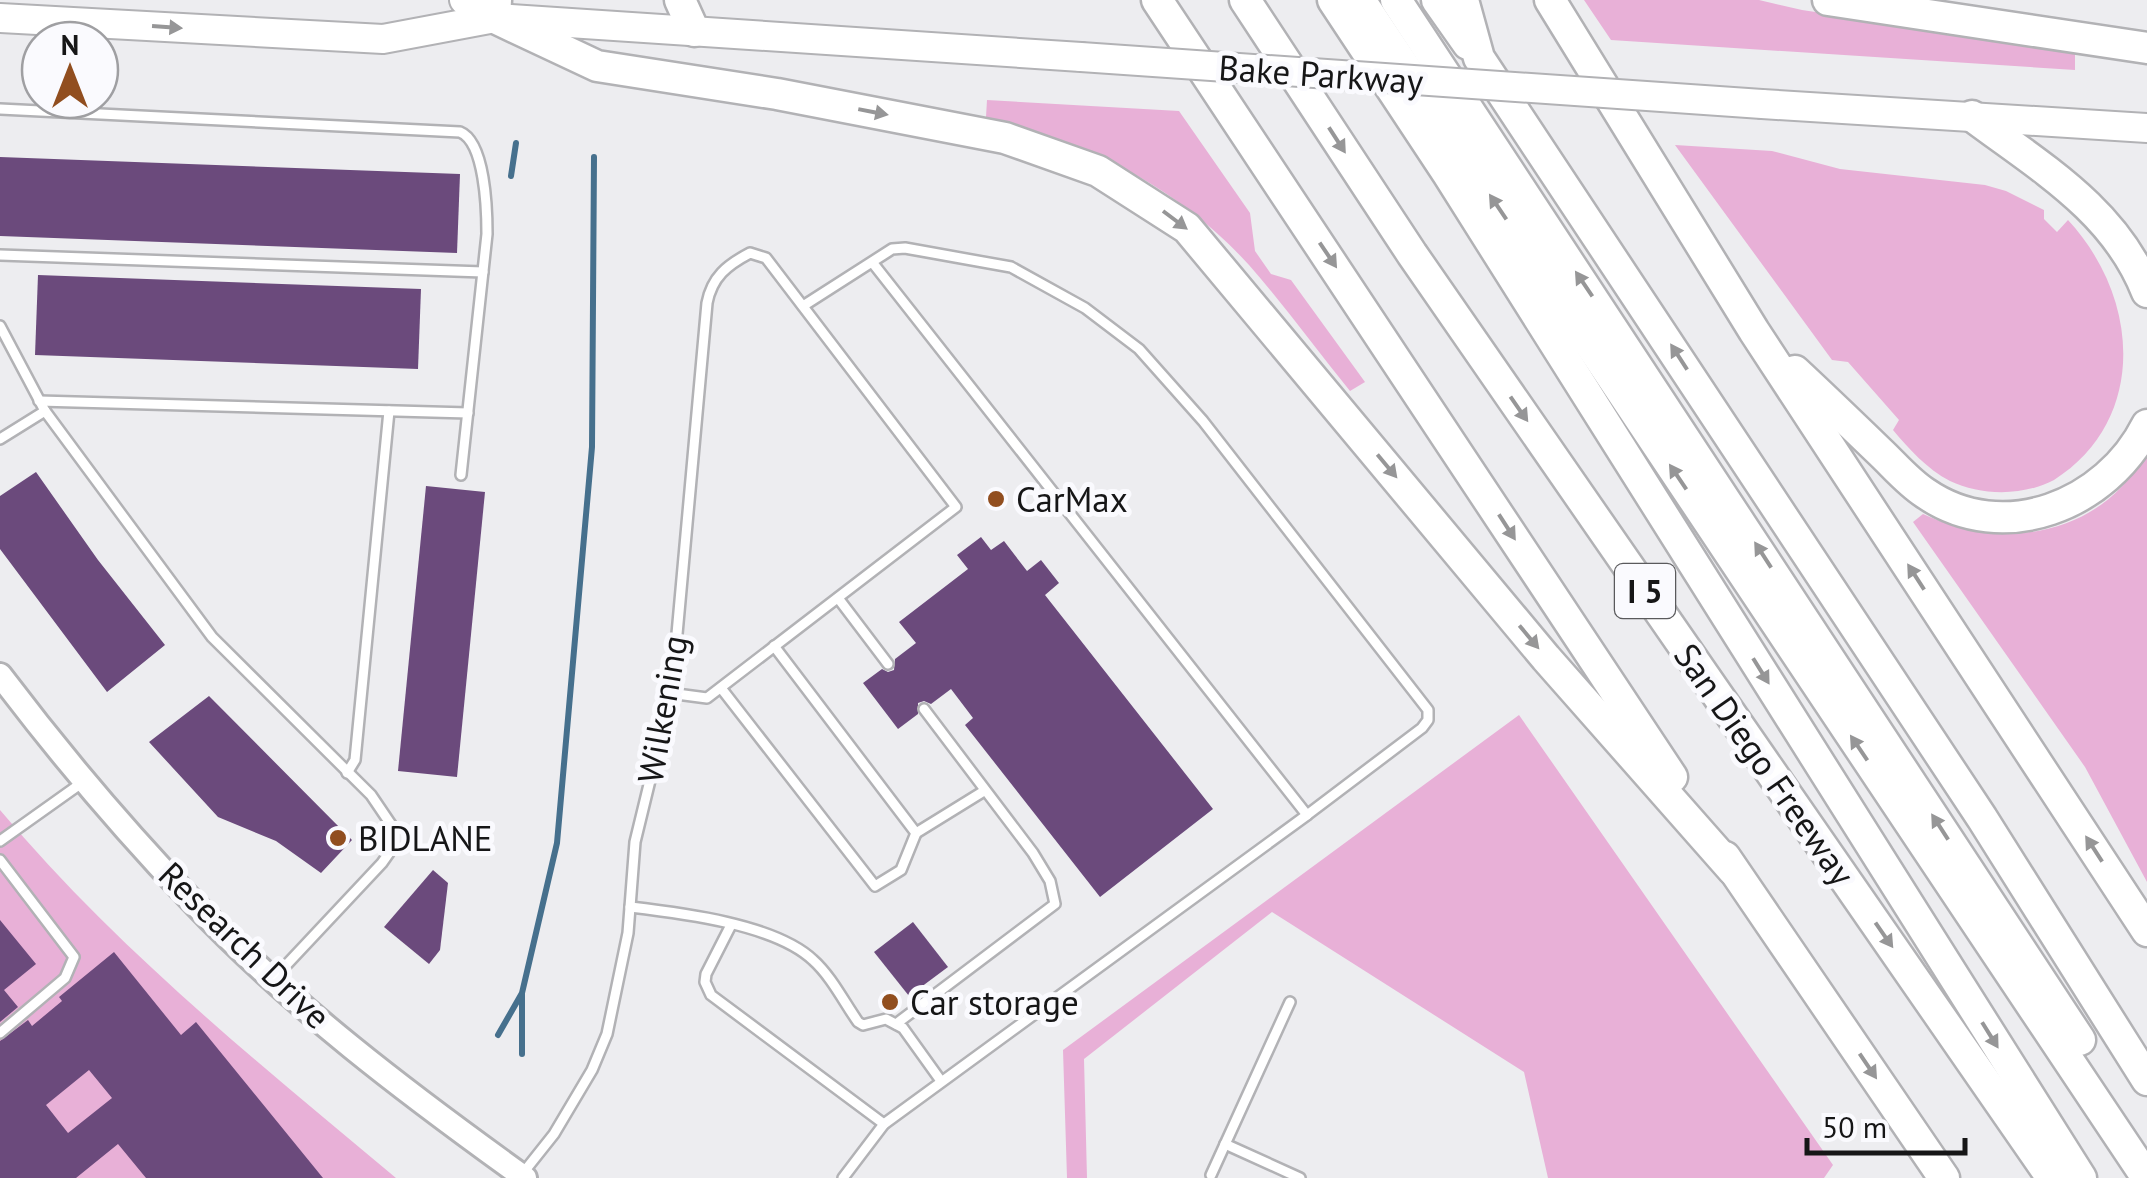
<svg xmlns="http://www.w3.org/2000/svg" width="2147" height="1178" font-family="'PT Sans',sans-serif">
	<rect width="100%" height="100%" fill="#ededf0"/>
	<g fill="#e8b0d7">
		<polygon points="1584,0 1759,0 1802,10 2075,51 2075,70 1611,40"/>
		<path d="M987 100 1179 111 1250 213 1255 251 1271 274 1291 280 1365 382 1350 391C1316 349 1284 305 1249 265 1178 187 1087 142 986 117Z"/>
		<path d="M1675 145 1772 151 1840 169 1985 185 2006 191 2044 210V219L2057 232 2068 220C2141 299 2147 421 2054 480 2024 496 1981 496 1950 481 1927 469 1909 449 1893 430L1899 420 1848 362 1832 360Z"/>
		<path d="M2147 452V882L2085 767 1913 522 1923 514C2005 552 2101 536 2147 452Z"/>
		<polygon points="1519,715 1833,1165 1824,1178 1548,1178 1524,1072 1272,912 1084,1059 1087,1178 1067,1178 1063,1050"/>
		<path d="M0 810C116 948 257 1062 396 1178H0Z"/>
	</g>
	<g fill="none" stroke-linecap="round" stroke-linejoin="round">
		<g stroke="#46708d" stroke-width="6">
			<polyline points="511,176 516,143"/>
			<polyline points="498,1035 522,993 557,843 592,447 594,157"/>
			<polyline points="522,1054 522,994"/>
		</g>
	</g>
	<g fill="#6b4a7c" fill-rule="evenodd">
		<polygon points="0,157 460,174 457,253 0,236"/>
		<polygon points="38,275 421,289 418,369 35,355"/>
		<polygon points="36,472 98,560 165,645 107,692 0,549 0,496"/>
		<polygon points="426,486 485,492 457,777 398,771"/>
		<polygon points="981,537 991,550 1004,541 1027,571 1041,560 1059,583 1045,595 1213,809 1100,897 965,725 973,718 951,689 931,704 924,701 918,703 918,714 898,729 863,683 882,669 888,672 894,670 895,659 916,643 899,622 968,569 957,555"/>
		<polygon points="209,696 352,840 321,873 276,841 218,817 149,742"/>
		<polygon points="433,870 448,883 440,950 429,964 384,927"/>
		<polygon points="0,920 36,964 4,990 18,1007 0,1022"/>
		<polygon points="913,922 948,967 909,996 874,952"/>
		<path d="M114 952 181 1035 196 1022 323 1178H146L118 1144 76 1178H0V1041L28 1020 32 1026 62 1001 59 997ZM89 1070 112 1098 68 1133 46 1105Z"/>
	</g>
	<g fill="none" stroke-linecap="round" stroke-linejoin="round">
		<g stroke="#b2b2b5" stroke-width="14">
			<g id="lane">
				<path d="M0 109 460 132C485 142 487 209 487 234L461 475"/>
				<polyline points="0,255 483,272"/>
				<polyline points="803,306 892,249 905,248 1011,267 1085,308 1139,349 1203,421 1428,710 1428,720 1422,728 1307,815 872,262"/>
				<polyline points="0,326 45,411 212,637 371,795 392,826 389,853 382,863 275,977"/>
				<polyline points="39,401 468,413"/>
				<polyline points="0,439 45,411"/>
				<polyline points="838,598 888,664"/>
				<polyline points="721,688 875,886 901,870 916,833 774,646"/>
				<polyline points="347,773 355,760 389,411"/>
				<polyline points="916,833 984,791"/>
				<polyline points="0,841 83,782"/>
				<polyline points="0,860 74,957 65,978 0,1033"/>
				<path d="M630 907C681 913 775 924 813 960 831 976 844 1002 858 1022L863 1025 886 1019 903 1028 941 1081"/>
				<polyline points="731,925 706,974 705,982 711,995 884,1124"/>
				<polyline points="896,1024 1055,904 1050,881 1033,853 924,709"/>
				<polyline points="1225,1144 1300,1178"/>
				<path d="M523 1173 554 1134 592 1070 607 1034 628 933 635 842 664 723 677 634 707 303C712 277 727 265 750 253L766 258 956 507 707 698 669 693"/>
				<polyline points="1211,1175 1290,1002"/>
				<polyline points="843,1178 884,1124 1307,815"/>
			</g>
		</g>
		<g stroke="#b2b2b5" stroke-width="28">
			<path id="secondary" d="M0 675C59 753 124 830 192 901 291 1006 408 1094 525 1178"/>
		</g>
		<g stroke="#b2b2b5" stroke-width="32">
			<g id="primary">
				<polyline points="464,0 495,18"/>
				<polyline points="0,18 383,39 495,18 1081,57"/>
				<polyline points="1762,104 2147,128"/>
			</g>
		</g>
		<g stroke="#b2b2b5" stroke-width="35">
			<g id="highway">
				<polyline points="496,0 495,18 597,66 777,94 1005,138 1098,171 1187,228 1546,658 1733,870"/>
				<polyline points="680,0 694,31"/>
				<polyline points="1157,0 1672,777"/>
				<polyline points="1245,0 1412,254 2052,1178"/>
				<polyline points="1333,0 1448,174 2081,1178"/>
				<polyline points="1360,0 2147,1178"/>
				<polyline points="1396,0 2080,1040"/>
				<polyline points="1437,0 1468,44"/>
				<polyline points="1463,0 1479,58 1982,818 2147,1080"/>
				<polyline points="1550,0 1754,331 2147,931"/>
				<polyline points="1828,0 2147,48"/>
				<path d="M1972 116C2040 167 2115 210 2147 292"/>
				<path d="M1795 371C1823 397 1851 424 1879 451 1894 465 1908 482 1925 493 2003 547 2107 505 2147 425"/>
				<polyline points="1725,857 1944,1178"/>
			</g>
		</g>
		<use href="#lane" stroke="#fff" stroke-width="9"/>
		<use href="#secondary" stroke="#fff" stroke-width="22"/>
		<use href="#primary" stroke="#fff" stroke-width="28"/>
		<use href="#highway" stroke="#fff" stroke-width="30"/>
		<g stroke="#b2b2b5" stroke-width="32" stroke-linecap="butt">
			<polyline id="primary-bridge" points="1081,57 1762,104"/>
		</g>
		<use href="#primary-bridge" stroke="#fff" stroke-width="28"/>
	</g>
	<defs><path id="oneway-solid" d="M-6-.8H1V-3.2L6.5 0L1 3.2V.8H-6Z" transform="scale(2.5)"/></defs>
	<g fill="#969697">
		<use href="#oneway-solid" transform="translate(167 27) rotate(4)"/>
		<use href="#oneway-solid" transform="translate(873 112) rotate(11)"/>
		<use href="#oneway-solid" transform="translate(1337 140) rotate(57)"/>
		<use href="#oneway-solid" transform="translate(1498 207) rotate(-124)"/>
		<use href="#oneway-solid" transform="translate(1175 220) rotate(37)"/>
		<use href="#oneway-solid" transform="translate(1328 255) rotate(56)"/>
		<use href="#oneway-solid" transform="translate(1584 284) rotate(-124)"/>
		<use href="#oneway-solid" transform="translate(1679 357) rotate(-123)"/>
		<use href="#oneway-solid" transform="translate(1519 409) rotate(55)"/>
		<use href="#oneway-solid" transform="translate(1387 466) rotate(50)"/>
		<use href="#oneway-solid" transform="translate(1678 477) rotate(-124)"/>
		<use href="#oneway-solid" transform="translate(1507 527) rotate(57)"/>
		<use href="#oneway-solid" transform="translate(1763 555) rotate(-123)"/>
		<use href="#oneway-solid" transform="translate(1916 577) rotate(-123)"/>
		<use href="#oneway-solid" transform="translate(1529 637) rotate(50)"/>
		<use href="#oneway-solid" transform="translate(1761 671) rotate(58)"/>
		<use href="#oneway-solid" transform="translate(1859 748) rotate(-124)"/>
		<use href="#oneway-solid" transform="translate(1940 827) rotate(-123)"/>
		<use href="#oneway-solid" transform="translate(2094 849) rotate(-123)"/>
		<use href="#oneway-solid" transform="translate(1884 935) rotate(55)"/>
		<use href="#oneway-solid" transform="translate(1990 1035) rotate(58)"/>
		<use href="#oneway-solid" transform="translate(1868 1066) rotate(56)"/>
	</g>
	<g fill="#914e1f" stroke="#fafafe" stroke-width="4">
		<circle cx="996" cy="499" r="10"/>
		<circle cx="338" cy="838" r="10"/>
		<circle cx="890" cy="1002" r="10"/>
	</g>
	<g text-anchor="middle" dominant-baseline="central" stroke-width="10" stroke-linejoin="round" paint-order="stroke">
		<rect fill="#fafafe" stroke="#5a5a5c" stroke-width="2.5" x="1615" y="564" width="60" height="54" rx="8"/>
		<g font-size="32" font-weight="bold" fill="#161617">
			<text x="1645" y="591">I 5</text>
		</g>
		<g font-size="35" fill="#161617" stroke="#fafafe">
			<text transform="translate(1321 74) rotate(4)">Bake Parkway</text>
			<text transform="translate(662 709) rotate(-80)">Wilkening</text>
			<text transform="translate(1765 764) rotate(55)">San Diego Freeway</text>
			<text transform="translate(245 945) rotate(44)">Research Drive</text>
		</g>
		<g font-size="35" fill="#161617" stroke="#fafafe" text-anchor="start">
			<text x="1016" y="499">CarMax</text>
			<text x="358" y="838">BIDLANE</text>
			<text x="910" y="1002">Car storage</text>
		</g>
	</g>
	<g transform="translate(70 70)"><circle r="48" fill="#fafafe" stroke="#9f9fa2" stroke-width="2.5"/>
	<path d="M0-8L18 38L0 25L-18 38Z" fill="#914e1f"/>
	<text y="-15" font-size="28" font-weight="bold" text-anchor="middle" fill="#161617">N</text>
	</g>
	<path d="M1807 1138v15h158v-15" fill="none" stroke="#161617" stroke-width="5"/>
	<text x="1822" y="1138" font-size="30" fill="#161617" stroke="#fafafe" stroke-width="8" paint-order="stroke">50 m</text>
</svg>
